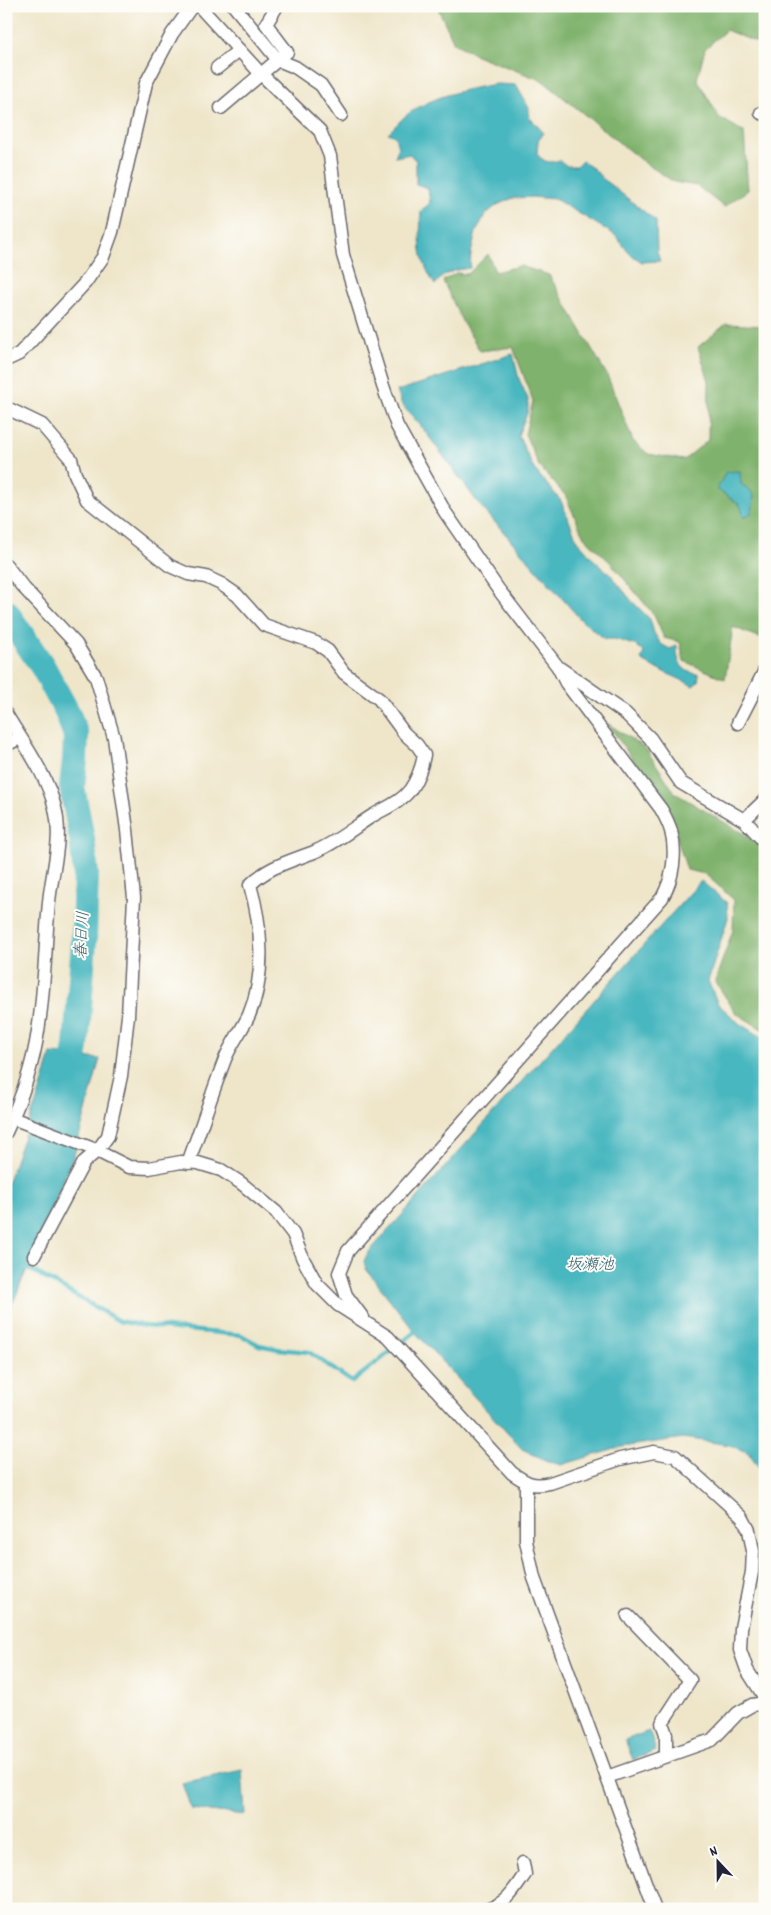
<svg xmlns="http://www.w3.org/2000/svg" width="771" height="1915" font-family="Dekko,'Klee One',sans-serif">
	<rect width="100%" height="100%" fill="#fdfcf7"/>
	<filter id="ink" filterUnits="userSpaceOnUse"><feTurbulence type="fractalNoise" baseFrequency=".02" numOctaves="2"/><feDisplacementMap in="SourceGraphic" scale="10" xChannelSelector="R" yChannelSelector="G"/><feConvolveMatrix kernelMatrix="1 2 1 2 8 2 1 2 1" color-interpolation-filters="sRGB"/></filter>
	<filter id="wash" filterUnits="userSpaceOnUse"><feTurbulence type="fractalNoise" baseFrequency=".0096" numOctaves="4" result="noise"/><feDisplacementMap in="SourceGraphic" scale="20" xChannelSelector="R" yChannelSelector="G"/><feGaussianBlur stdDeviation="1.12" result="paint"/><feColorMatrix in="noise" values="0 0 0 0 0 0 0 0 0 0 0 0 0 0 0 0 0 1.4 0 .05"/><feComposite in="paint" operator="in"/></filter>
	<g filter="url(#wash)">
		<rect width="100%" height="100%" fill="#efe6ca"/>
		<g fill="#7fb26c" stroke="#506a54">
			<polygon points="437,6 765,6 765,46 726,30 705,49 697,79 719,117 744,132 748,190 724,207 697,186 674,182 642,161 543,81 476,55 454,43"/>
			<polygon points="488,254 495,272 520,266 549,275 607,375 633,441 648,454 684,460 708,440 709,381 698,347 726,324 765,326 765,640 733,627 725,679 684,661 680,642 664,638 654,615 611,563 584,537 565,495 539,466 525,434 533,401 513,347 480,351 462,321 443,281 456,273 468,274"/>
			<polygon points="607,723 646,749 675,793 744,834 765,850 765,1031 736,1013 715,981 733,930 734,900 705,874 687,870 668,810"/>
		</g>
		<g fill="#48b7c0" stroke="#356c7e">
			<path d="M496 84 516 85 529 108V117L544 133 538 141 537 154C544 162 549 164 559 160L567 166H577L582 161 594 169 603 179 656 221 657 252 660 261 642 262 630 254 615 235 555 199 532 197 513 198 497 205 485 215 476 232 471 253 470 268C454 270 444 272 435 285 417 255 420 245 421 211L430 203 428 188 416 184V161L410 154 395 157 398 148 395 136 388 133C395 127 401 119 408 114 433 96 466 89 496 84Z"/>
			<path d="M513 354 519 379 528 399V411L518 435 534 469 561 501 577 540 594 560 610 574 631 600 650 619 654 633 661 644 670 649 677 645C676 660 681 673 699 674L698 682 693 686C676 676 658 671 641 660L644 652 637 646 615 639H605L582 621 478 503 421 426 402 405 397 391Z"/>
			<polygon points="740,471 741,484 750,490 754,496 752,512 744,518 740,505 717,489 726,472"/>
			<polygon points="701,881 727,903 728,918 708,981 718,1004 740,1024 765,1039 765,1476 749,1453 730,1445 683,1438 622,1447 561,1465 545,1460 522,1449 415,1332 366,1269 364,1261 368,1253"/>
			<polygon points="51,1054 100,1059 75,1152 6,1320 6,1186 41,1089"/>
			<polygon points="649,1731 656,1751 633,1760 625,1740"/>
			<polygon points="242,1770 245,1815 191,1809 182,1783"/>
		</g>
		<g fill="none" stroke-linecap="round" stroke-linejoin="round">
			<polyline stroke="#48b7c0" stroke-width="4.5" points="22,1266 35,1272 119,1321 145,1326 241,1335 259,1345 278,1349 309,1352 352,1382 415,1332"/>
			<polyline stroke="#48b7c0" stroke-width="26" points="6,612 43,667 67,712 76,735 75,760 72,787 82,839 86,874 84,940 76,1047 67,1092"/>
		</g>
	</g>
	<g filter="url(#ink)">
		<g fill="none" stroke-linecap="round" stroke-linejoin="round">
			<g stroke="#6a676d" stroke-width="15">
				<g id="minor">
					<polyline points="199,6 261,74 320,131 330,156 343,255 383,386 397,426 445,512 498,589 558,667 626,714 650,738 681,783 744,820 765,842"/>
					<polyline points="234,6 278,60 295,67 321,85 341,115"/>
					<polyline points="217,68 239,50"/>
					<polyline points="221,108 287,52 266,24 277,6"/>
					<polyline points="761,113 765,114"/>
					<polyline points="6,360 19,354 85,283 103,257 112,232 146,83 172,34 192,6"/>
					<path d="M6 409 11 410 42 425 71 459 75 474 87 500 170 566 188 574 206 577 221 584 237 595 264 625 316 643 328 651 344 673 379 699 404 733 417 745 424 755C422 766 417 780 410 790 400 803 385 808 372 816 353 828 336 843 314 852 291 861 267 867 250 885 262 926 266 975 249 1015 242 1030 231 1044 225 1059 212 1093 201 1128 188 1163"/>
					<polyline points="6,565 22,586 76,644 96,677 114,738 127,830 134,898 128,1016 121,1076 108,1136 97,1151 84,1162 34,1256"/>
					<path d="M6 714C24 744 47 775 55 808 63 840 52 871 49 902 45 945 45 988 38 1031 33 1066 21 1100 6 1132"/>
					<polyline points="738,723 765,670"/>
					<polyline points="6,745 20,738"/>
					<polyline points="744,820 765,800"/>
					<path d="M12 1118 91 1148 129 1167 149 1168 181 1162 198 1163 221 1170 241 1183 276 1212 293 1234 303 1259 317 1284 338 1305 388 1337 512 1473C527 1483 532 1487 550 1483L620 1459 654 1452 675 1456 742 1517 749 1530 753 1551 752 1572 741 1628 740 1650 747 1670 765 1698"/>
					<path d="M363 1318 346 1295 339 1273 348 1251 662 898C673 879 677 853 671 831 669 824 665 816 661 809L566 683 559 669"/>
					<polyline points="526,1483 526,1541 534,1578 655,1909"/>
					<polyline points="628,1616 690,1680 662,1723 666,1734 666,1756"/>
					<polyline points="607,1777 712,1740 738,1713 752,1705 765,1703"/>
					<path d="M489 1909C508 1902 514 1890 525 1874L523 1863"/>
				</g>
			</g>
			<use href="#minor" stroke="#fff" stroke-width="12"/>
		</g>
	</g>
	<g text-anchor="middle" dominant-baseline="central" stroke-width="4" stroke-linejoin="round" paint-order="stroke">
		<g font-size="16" font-style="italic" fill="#315e70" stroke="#fdfcf7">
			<text transform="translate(83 935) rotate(-87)">春日川</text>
			<text x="590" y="1265">坂瀬池</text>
		</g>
	</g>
	<rect width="771" height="1915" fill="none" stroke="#fdfcf7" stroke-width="25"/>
	<g transform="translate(718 1862) rotate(338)" stroke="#fdfcf7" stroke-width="4" paint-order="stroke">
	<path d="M0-4L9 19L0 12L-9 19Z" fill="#22223b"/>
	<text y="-8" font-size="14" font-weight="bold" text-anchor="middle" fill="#22223b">N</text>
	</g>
</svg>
